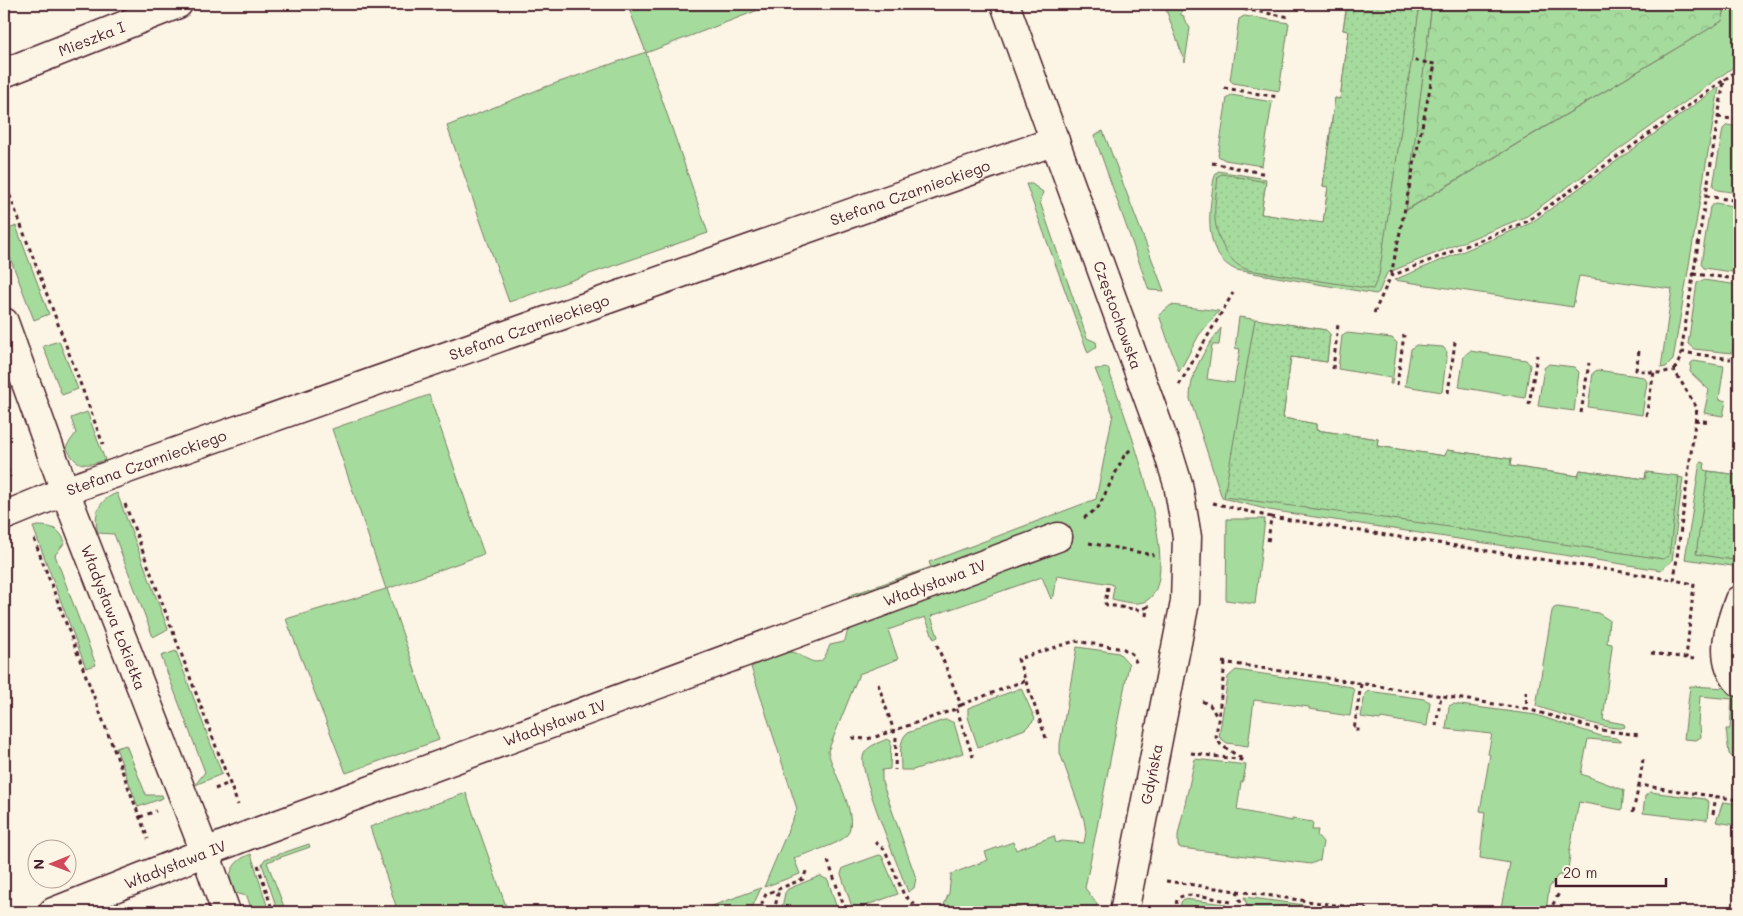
<svg xmlns="http://www.w3.org/2000/svg" width="1743" height="916" font-family="Mali,sans-serif">
	<defs>
		<pattern id="park-crowns" width="20" height="18" patternUnits="userSpaceOnUse" patternTransform="scale(1.25)"><rect width="20" height="18" fill="#a6db9e"/><path d="M2 6a3 3 0 1 1 6 0M12 15a3 3 0 1 1 6 0" fill="none" stroke="#90bc88"/></pattern>
		<pattern id="garden-dots" width="8" height="8" patternUnits="userSpaceOnUse" patternTransform="scale(1.25)"><rect width="8" height="8" fill="#a6db9e"/><path d="M2 2h.1M6 6h.1" fill="none" stroke="#90bc88" stroke-width="1.8" stroke-linecap="round"/></pattern>
	</defs>
	<rect width="100%" height="100%" fill="#fcf5e5"/>
	<filter id="ink" filterUnits="userSpaceOnUse"><feTurbulence type="fractalNoise" baseFrequency=".02" numOctaves="2"/><feDisplacementMap in="SourceGraphic" scale="10" xChannelSelector="R" yChannelSelector="G"/><feConvolveMatrix kernelMatrix="1 2 1 2 8 2 1 2 1" color-interpolation-filters="sRGB"/></filter>
	<g filter="url(#ink)">
		<g fill="#a6db9e" stroke="#787d64">
			<polygon points="627,4 774,4 646,53 708,233 509,302 447,126 545,87 646,52"/>
			<polygon points="1164,4 1182,4 1181,15 1184,16 1184,19 1190,28 1185,62"/>
			<path d="M1347 4H1432L1407 210 1722 21 1726 4H1739V63L1527 216 1387 273 1379 292 1376 294 1236 270C1206 256 1208 220 1212 193 1213 186 1213 176 1218 171L1266 179 1261 214 1323 224 1328 187 1323 186 1335 98 1340 99 1349 31 1343 30Z"/>
			<polygon points="1244,16 1289,23 1279,91 1233,83 1230,80 1239,19"/>
			<polygon points="1719,87 1673,360 1666,367 1661,368 1672,289 1579,276 1573,307 1394,280 1531,223"/>
			<polygon points="1231,95 1272,102 1262,166 1225,160 1218,156 1227,98"/>
			<polygon points="1727,125 1739,127 1739,193 1717,190 1713,186 1723,129"/>
			<polygon points="1103,131 1164,291 1149,290 1094,135"/>
			<polygon points="1026,184 1032,184 1043,192 1040,202 1087,338 1096,342 1097,347 1088,353"/>
			<polygon points="1715,203 1739,207 1739,273 1704,268 1701,264 1710,207"/>
			<polygon points="16,226 49,314 34,320 4,242 4,231"/>
			<polygon points="1703,280 1739,285 1739,306 1732,353 1694,349 1688,344 1697,283"/>
			<polygon points="1171,305 1219,311 1199,335 1179,372 1159,315"/>
			<path d="M1239 317 1326 330 1330 334 1327 362 1291 357 1283 418 1316 424V430L1378 439 1377 446 1445 456 1447 450 1511 459 1510 466 1578 476 1580 470 1645 479 1646 472 1683 478 1672 561 1661 570 1269 510 1222 498 1190 399C1190 372 1205 349 1221 328L1219 345H1212L1207 379 1234 383 1240 349 1235 348Z"/>
			<polygon points="1347,333 1392,338 1397,343 1392,384 1390,384 1391,378 1338,369 1342,336"/>
			<polygon points="59,341 78,389 62,395 43,346"/>
			<polygon points="1416,345 1443,347 1447,352 1442,392 1405,386 1411,349"/>
			<polygon points="1470,351 1526,360 1530,365 1525,398 1459,387 1464,356"/>
			<polygon points="1694,361 1724,366 1719,399 1726,401 1723,416 1704,413 1709,390 1690,372 1691,363"/>
			<polygon points="1549,364 1574,367 1579,372 1574,411 1538,406 1544,368"/>
			<path d="M1108 368C1120 404 1189 577 1146 601 1136 606 1122 601 1112 599L1114 586 1111 584 1057 575 1054 596 1051 599 1042 577 931 616 938 637 934 639 925 617 888 630 898 659 859 674 828 751C832 772 864 822 844 838 834 846 807 853 794 858L800 874 764 887 797 809 751 667C763 662 774 654 787 652 799 650 813 669 823 659 826 656 828 649 830 645L844 642C847 637 846 632 850 627L1070 534 1066 526 851 603 848 596 931 567 929 562 1096 499 1113 414 1095 369Z"/>
			<polygon points="1597,370 1644,377 1647,382 1642,415 1588,407 1593,373"/>
			<polygon points="429,395 484,554 387,589 439,740 346,773 286,619 386,589 332,429"/>
			<path d="M87 412 105 460C85 467 76 467 66 447L76 433 71 418Z"/>
			<polygon points="1700,462 1705,463 1704,470 1708,471 1738,475 1739,471 1739,567 1685,559"/>
			<path d="M117 493 168 629 153 637 114 534 98 533C93 515 98 500 117 493Z"/>
			<polygon points="1227,519 1265,519 1255,604 1226,600"/>
			<path d="M38 526C52 526 60 529 65 542L55 555 96 665 86 668 33 527Z"/>
			<path d="M1558 607 1598 613 1609 620 1607 643 1612 644V647L1603 720 1624 724 1625 727C1614 733 1551 711 1536 706L1552 611 1554 608Z"/>
			<polygon points="1077,647 1119,653 1129,664 1085,888 1097,904 1094,912 1029,912 1026,905 1004,912 941,912 949,893 951,874 988,860 985,852 1013,842 1016,850 1054,836 1056,843 1062,841 1084,843 1086,832 1084,820 1060,753 1060,744"/>
			<polygon points="176,651 222,774 195,785 205,772 161,656"/>
			<polygon points="1236,670 1352,687 1354,691 1350,716 1330,713 1330,712 1309,709 1309,707 1254,700 1248,746 1227,743 1219,737 1228,677"/>
			<polygon points="1690,686 1728,688 1739,699 1739,760 1734,759 1729,754 1726,729 1730,729 1732,699 1700,696 1698,726 1700,726 1701,737 1696,740 1684,739"/>
			<polygon points="1021,688 1035,719 1025,729 978,747 968,717 968,708"/>
			<polygon points="1368,691 1424,699 1430,702 1427,726 1381,718 1380,720 1361,717 1365,694"/>
			<polygon points="1453,704 1536,715 1601,736 1616,738 1621,742 1588,739 1581,774 1624,790 1622,810 1579,802 1569,854 1570,855 1567,876 1558,875 1549,888 1546,912 1500,912 1510,863 1480,858 1485,812 1480,811 1490,755 1488,754 1492,734 1446,729 1449,706"/>
			<path d="M944 720H948L954 723 963 753 913 770H901C901 758 898 741 907 733Z"/>
			<path d="M887 739 891 741 890 769 882 770V782L916 878 914 888 908 892C900 870 859 773 863 757 865 746 879 743 887 739Z"/>
			<polygon points="126,745 146,795 162,795 163,798 138,807 116,748"/>
			<polygon points="1195,759 1246,765 1243,782 1241,782 1237,810 1292,821 1292,819 1313,822 1312,830 1318,830 1317,835 1323,842 1320,860 1311,864 1181,848 1178,846 1178,835"/>
			<polygon points="1650,792 1705,799 1709,802 1707,820 1643,813 1645,796"/>
			<polygon points="466,793 508,912 398,912 370,827"/>
			<polygon points="1723,802 1739,804 1739,818 1737,818 1736,825 1716,822"/>
			<polygon points="309,844 310,847 267,862 286,912 278,912 262,864 265,859"/>
			<path d="M251 854 269 912H252L247 896 231 892C227 874 232 861 251 854Z"/>
			<polygon points="879,855 882,856 898,894 853,910 841,874 843,868"/>
			<polygon points="820,876 828,880 838,912 781,912 785,893 788,889"/>
			<polygon points="761,888 750,912 696,912"/>
			<polygon points="1244,897 1305,905 1310,912 1250,912"/>
			<polygon points="1184,899 1225,904 1227,912 1180,912 1181,902"/>
		</g>
		<polygon fill="url(#park-crowns)" stroke="#787d64" points="1432,4 1726,4 1722,21 1406,210"/>
		<g fill="url(#garden-dots)" stroke="#787d64">
			<path d="M1347 4H1420L1379 275 1373 289 1248 270C1237 266 1231 260 1225 250 1210 223 1215 206 1218 176L1222 174 1266 182 1261 214 1323 223 1328 187 1323 186 1335 98 1340 99 1349 31 1343 30Z"/>
			<polygon points="1255,319 1326,330 1330,334 1327,362 1291,357 1283,418 1316,424 1316,430 1378,439 1377,446 1445,456 1447,450 1511,459 1510,466 1578,476 1580,470 1645,479 1646,472 1679,476 1669,556 1663,559 1436,525 1224,497"/>
			<polygon points="1708,471 1738,475 1739,471 1739,561 1696,554"/>
		</g>
		<g fill="none" stroke-linecap="round" stroke-linejoin="round">
			<g stroke="#4a1f2b" stroke-width="31">
				<g id="minor">
					<path id="s1" d="M1005 4 1169 455 1178 484 1187 537 1185 602 1124 912"/>
					<path id="s2" d="M4 73 178 4"/>
					<path id="s3" d="M4 322 65 491 205 852 226 912"/>
					<path id="s4" d="M4 516 65 491 1055 141"/>
					<path d="M1739 600C1729 627 1718 658 1739 682"/>
					<path id="s5" d="M53 912 249 835 1058 537"/>
				</g>
			</g>
			<g stroke="#4a1f2b" stroke-width="3" stroke-dasharray="4 4" stroke-linecap="butt">
				<polyline points="1236,8 1290,17"/>
				<polyline points="1224,88 1278,97"/>
				<polyline points="1718,117 1739,120"/>
				<polyline points="1212,163 1267,174"/>
				<polyline points="4,180 103,444"/>
				<polyline points="1706,196 1739,201"/>
				<polyline points="1693,274 1739,279"/>
				<polyline points="1391,275 1435,64 1411,60"/>
				<polyline points="1374,313 1391,276 1528,221 1724,80"/>
				<polyline points="1639,351 1636,370 1659,373 1674,370 1697,408 1674,580 1694,584 1686,658"/>
				<polyline points="1681,352 1731,359"/>
				<polyline points="1333,369 1338,324"/>
				<polyline points="1674,370 1680,359 1724,80 1739,69"/>
				<polyline points="1179,385 1233,293"/>
				<polyline points="1397,385 1404,335"/>
				<polyline points="1448,393 1455,342"/>
				<polyline points="1529,405 1537,355"/>
				<polyline points="1581,413 1589,363"/>
				<polyline points="1646,416 1654,372"/>
				<polyline points="1695,420 1711,422"/>
				<polyline points="4,461 10,477"/>
				<polyline points="1213,503 1271,517 1268,543"/>
				<polyline points="125,504 238,805"/>
				<polyline points="1271,517 1674,580"/>
				<polyline points="1084,518 1098,508 1124,456 1132,448"/>
				<polyline points="34,539 148,839"/>
				<polyline points="1089,543 1154,555"/>
				<polyline points="1108,587 1105,603 1107,605 1140,610 1147,607"/>
				<polyline points="1146,616 1147,607 1151,604"/>
				<polyline points="937,645 961,705 956,707 973,757"/>
				<polyline points="1651,653 1694,659"/>
				<polyline points="1222,662 1527,709"/>
				<polyline points="1225,663 1216,737 1221,745 1244,760"/>
				<polyline points="878,684 896,737 895,770"/>
				<polyline points="1361,684 1354,730 1361,730"/>
				<polyline points="1526,691 1527,709 1601,730 1639,735"/>
				<polyline points="1202,701 1210,705 1217,717"/>
				<polyline points="961,705 1026,680"/>
				<polyline points="1436,726 1441,696"/>
				<polyline points="852,738 867,739 875,737 956,709"/>
				<polyline points="1046,738 1018,659 1075,641 1124,649 1132,654 1137,664"/>
				<polyline points="1191,753 1243,760"/>
				<polyline points="1643,759 1639,785 1739,800"/>
				<polyline points="215,789 229,783"/>
				<polyline points="1633,812 1639,785"/>
				<polyline points="1713,814 1716,796"/>
				<polyline points="140,817 156,811"/>
				<polyline points="875,842 885,850 904,895 921,910"/>
				<polyline points="828,861 846,912"/>
				<polyline points="258,865 273,912"/>
				<polyline points="1166,881 1237,891 1244,912"/>
				<polyline points="1237,891 1370,910 1371,912"/>
				<polyline points="758,912 766,894 803,879 807,869"/>
				<polyline points="774,912 779,889"/>
				<path d="M1175 912C1176 909 1176 903 1177 900 1183 889 1220 900 1231 902L1235 912"/>
				<polyline points="1549,912 1559,893"/>
			</g>
			<use href="#minor" stroke="#fcf5e5" stroke-width="28"/>
		</g>
	</g>
	<g text-anchor="middle" dominant-baseline="central" stroke-width="5" stroke-linejoin="round" paint-order="stroke">
		<g font-size="15" fill="#4a1f2b" stroke="#fcf5e5">
			<text stroke="none"><textPath href="#s2" startOffset="94">Mieszka I</textPath></text>
			<text stroke="none"><textPath href="#s4" startOffset="962">Stefana Czarnieckiego</textPath></text>
			<text stroke="none"><textPath href="#s1" startOffset="331">Częstochowska</textPath></text>
			<text stroke="none"><textPath href="#s4" startOffset="558">Stefana Czarnieckiego</textPath></text>
			<text stroke="none"><textPath href="#s4" startOffset="152">Stefana Czarnieckiego</textPath></text>
			<text stroke="none"><textPath href="#s5" startOffset="941">Władysława IV</textPath></text>
			<text stroke="none"><textPath href="#s3" startOffset="315">Władysława Łokietka</textPath></text>
			<text stroke="none"><textPath href="#s5" startOffset="536">Władysława IV</textPath></text>
			<text transform="translate(1151 774) rotate(-79)">Gdyńska</text>
			<text stroke="none"><textPath href="#s5" startOffset="131">Władysława IV</textPath></text>
		</g>
	</g>
	<rect width="1743" height="916" fill="none" stroke="#fcf5e5" stroke-width="20"/>
	<rect x="10" y="10" width="1723" height="896" fill="none" stroke="#4a1f2b" stroke-width="2" filter="url(#ink)"/>
	<g transform="translate(52 864) rotate(269)"><circle r="24" fill="#fcf5e5" stroke="#b59f9b"/>
	<path d="M0-4L9 19L0 12L-9 19Z" fill="#d1495b"/>
	<text y="-8" font-size="14" font-weight="bold" text-anchor="middle" fill="#4a1f2b">N</text>
	</g>
	<path d="M1556 878v8h110v-8" fill="none" stroke="#4a1f2b" stroke-width="2.5"/>
	<text x="1563" y="878" font-size="15" fill="#4a1f2b" stroke="#fcf5e5" stroke-width="4" paint-order="stroke">20 m</text>
</svg>
